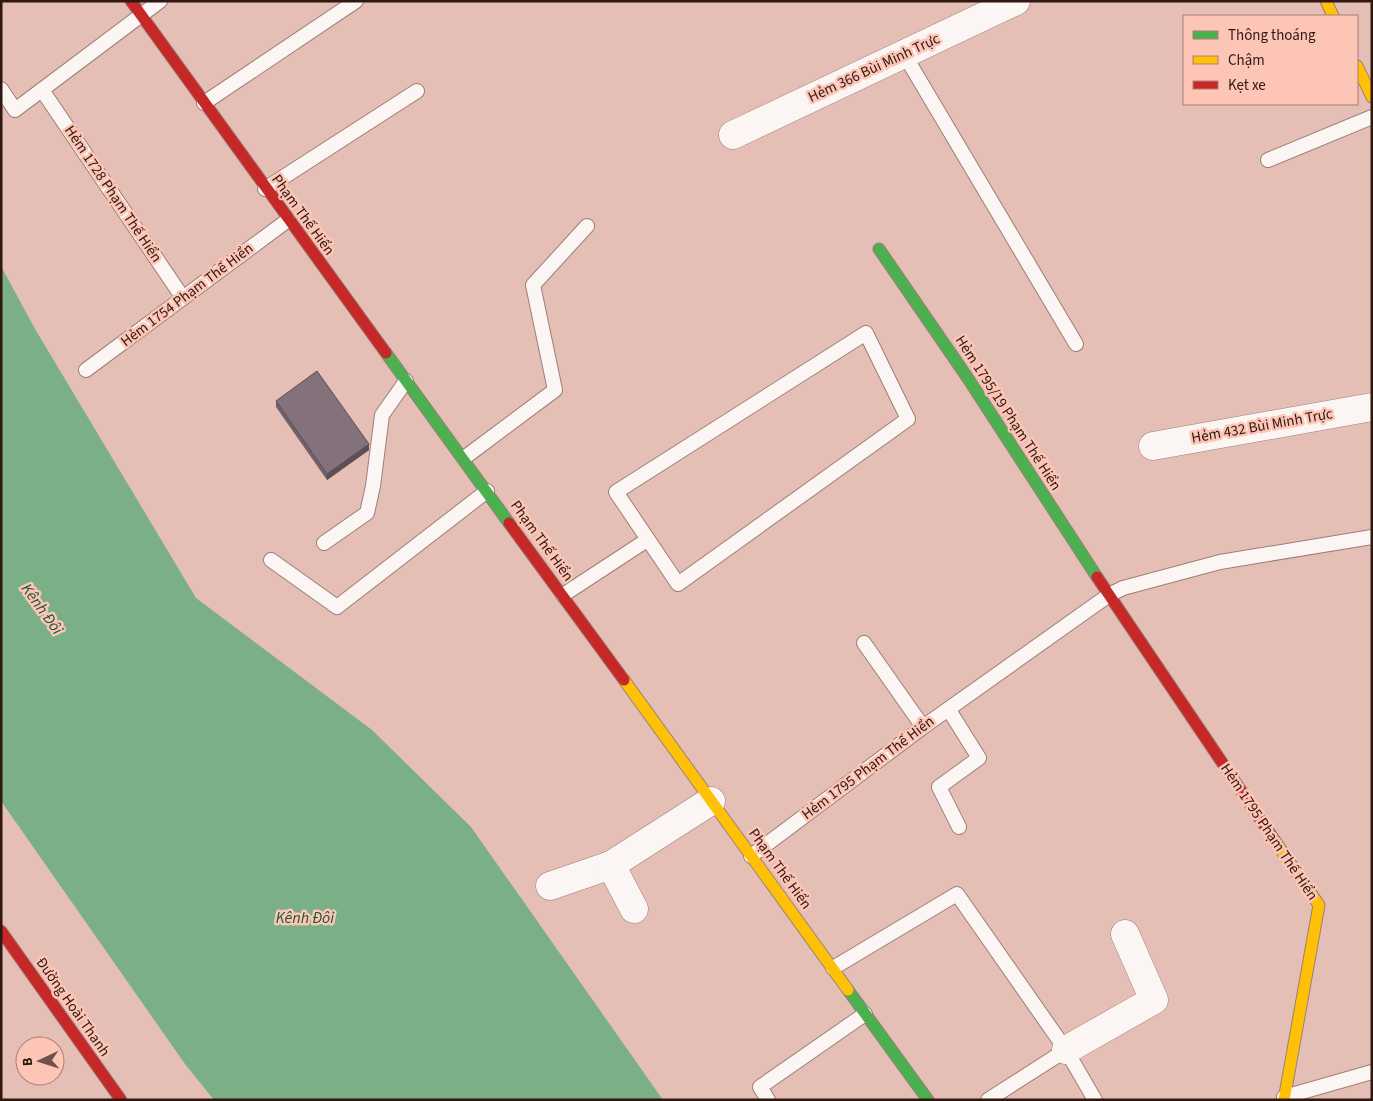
<svg xmlns="http://www.w3.org/2000/svg" width="1373" height="1101" font-family="'Source Sans 3',sans-serif">
	<rect width="100%" height="100%" fill="#e5bfb5"/>
	<polygon fill="#7aaf87" points="1,266 35,329 196,598 372,730 471,827 663,1100 214,1100 185,1064 1,801"/>
	<g fill="none" stroke-linecap="round" stroke-linejoin="round">
		<g stroke="#9b7f77" stroke-width="16">
			<g id="lane">
				<polyline points="904,54 1076,344"/>
				<polyline points="1,89 15,110 160,1"/>
				<polyline points="42,90 183,298"/>
				<polyline points="204,103 356,1"/>
				<polyline points="1268,160 1372,117"/>
				<polyline points="265,189 417,91"/>
				<polygon points="866,333 908,419 678,584 616,492"/>
				<polyline points="86,370 288,220"/>
				<polyline points="464,458 555,390 533,285 587,226"/>
				<polyline points="324,543 367,513 373,486 382,415 406,381"/>
				<polyline points="271,560 337,607 487,491"/>
				<polyline points="563,595 647,540"/>
				<polyline points="864,643 923,727"/>
				<polyline points="949,710 979,758 939,787 959,827"/>
				<polyline points="751,856 923,727 1109,595 1123,588 1220,562 1372,537"/>
				<polyline points="833,968 957,894 1066,1050 1095,1100"/>
				<polyline points="1284,1097 1372,1072"/>
				<polyline points="768,1100 760,1087 865,1014"/>
				<polyline points="988,1100 1066,1050"/>
			</g>
		</g>
		<g stroke="#9b7f77" stroke-width="29">
			<g id="street">
				<polyline points="733,135 1016,1"/>
				<polyline points="1153,446 1372,407"/>
				<polyline points="550,886 611,865"/>
				<polyline points="634,909 611,865 711,801"/>
				<polyline points="1066,1050 1154,1000 1125,934"/>
			</g>
		</g>
		<g stroke="#9b7f77" stroke-width="13">
			<g id="fast">
				<polyline points="879,249 967,377 1097,577"/>
				<polyline points="386,353 509,523"/>
				<polyline points="848,990 928,1100"/>
			</g>
		</g>
		<g stroke="#9b7f77" stroke-width="13">
			<g id="slow">
				<polyline points="1326,1 1333,16"/>
				<polyline points="1357,66 1372,97"/>
				<polyline points="624,680 848,990"/>
				<polyline points="1275,841 1319,905 1284,1100"/>
			</g>
		</g>
		<g stroke="#9b7f77" stroke-width="13">
			<g id="jam">
				<polyline points="131,1 386,353"/>
				<polyline points="509,523 624,680"/>
				<polyline points="1097,577 1275,841"/>
				<polyline points="1,931 121,1100"/>
			</g>
		</g>
		<use href="#lane" stroke="#fbf5f4" stroke-width="14"/>
		<use href="#street" stroke="#fbf5f4" stroke-width="28"/>
		<use href="#fast" stroke="#4caf50" stroke-width="11"/>
		<use href="#slow" stroke="#ffc107" stroke-width="11"/>
		<use href="#jam" stroke="#c62828" stroke-width="11"/>
	</g>
	<polygon fill="#71616a" points="276,401 369,450 327,480 276,407"/>
	<polygon fill="#5c4f56" points="369,444 369,450 327,480 327,474"/>
	<polygon fill="#83717b" stroke="#5c4f56" points="317,371 369,444 327,474 276,401"/>
	<g text-anchor="middle" dominant-baseline="central" stroke-width="5" stroke-linejoin="round" paint-order="stroke">
		<g font-size="15" fill="#301710" stroke="#fdc5b6">
			<text transform="translate(874 68) rotate(-25)">Hẻm 366 Bùi Minh Trực</text>
			<text transform="translate(113 194) rotate(56)">Hẻm 1728 Phạm Thế Hiển</text>
			<text transform="translate(303 215) rotate(54)">Phạm Thế Hiển</text>
			<text transform="translate(187 295) rotate(-37)">Hẻm 1754 Phạm Thế Hiển</text>
			<text transform="translate(1008 413) rotate(57)">Hẻm 1795/19 Phạm Thế Hiển</text>
			<text transform="translate(1262 426) rotate(-10)">Hẻm 432 Bùi Minh Trực</text>
			<text transform="translate(542 541) rotate(54)">Phạm Thế Hiển</text>
			<text transform="translate(868 768) rotate(-37)">Hẻm 1795 Phạm Thế Hiển</text>
			<text transform="translate(1269 832) rotate(56)">Hẻm 1795 Phạm Thế Hiển</text>
			<text transform="translate(780 869) rotate(54)">Phạm Thế Hiển</text>
			<text transform="translate(73 1007) rotate(55)">Đường Hoài Thanh</text>
		</g>
		<g font-size="16" font-style="italic" fill="#135734" stroke="#fdc5b6">
			<text transform="translate(42 609) rotate(54)">Kênh Đôi</text>
			<text x="305" y="918">Kênh Đôi</text>
		</g>
	</g>
	<rect width="1373" height="1101" fill="none" stroke="#301710" stroke-width="5"/>
	<rect x="1183" y="15" width="175" height="90" fill="#fdc5b6" stroke="#ab7f74"/>
	<rect x="1193" y="31" width="25" height="8" fill="#4caf50" stroke="#ab7f74"/>
	<text x="1228" y="40" font-size="15" fill="#301710">Thông thoáng</text>
	<rect x="1193" y="56" width="25" height="8" fill="#ffc107" stroke="#ab7f74"/>
	<text x="1228" y="65" font-size="15" fill="#301710">Chậm</text>
	<rect x="1193" y="81" width="25" height="8" fill="#c62828" stroke="#ab7f74"/>
	<text x="1228" y="90" font-size="15" fill="#301710">Kẹt xe</text>
	<g transform="translate(40 1061) rotate(266)"><circle r="24" fill="#fdc5b6" stroke="#ab7f74"/>
	<path d="M0-4L9 19L0 12L-9 19Z" fill="#6f524a"/>
	<text y="-8" font-size="14" font-weight="bold" text-anchor="middle" fill="#301710">B</text>
	</g>
</svg>
